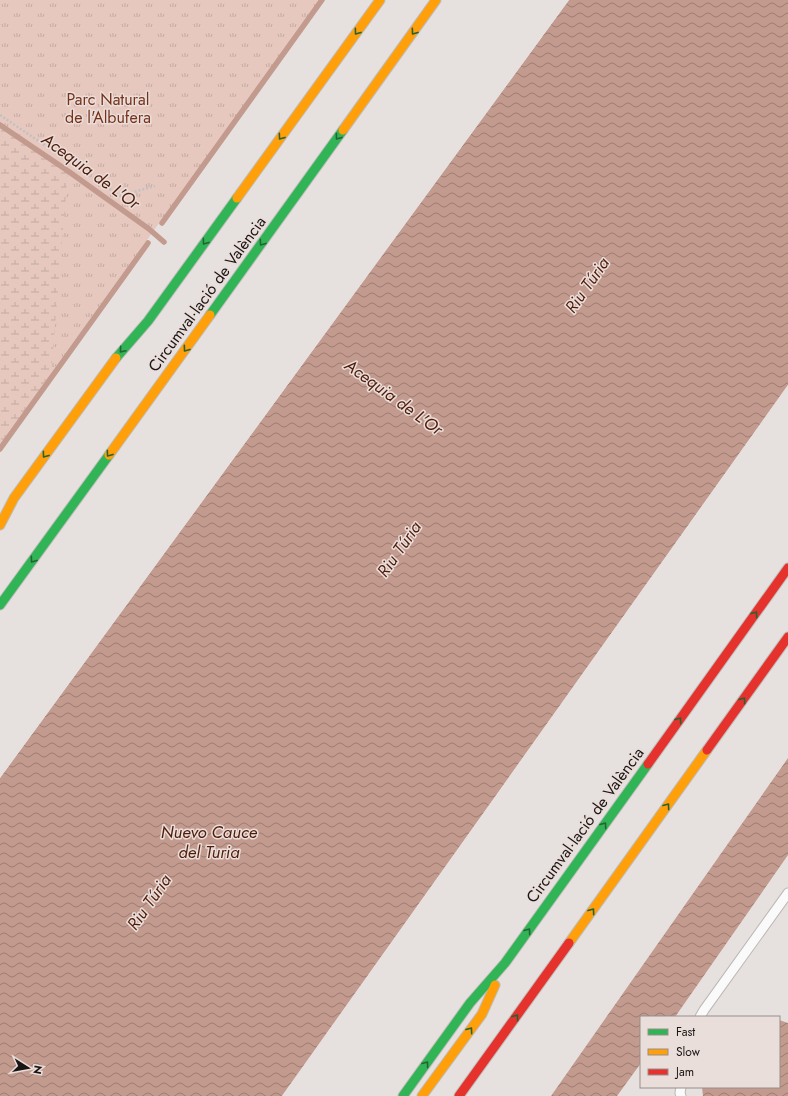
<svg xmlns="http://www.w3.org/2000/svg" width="788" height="1096" font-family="Jost,sans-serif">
	<defs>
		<pattern id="grass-tufts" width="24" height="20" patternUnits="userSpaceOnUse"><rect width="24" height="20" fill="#e6c8bf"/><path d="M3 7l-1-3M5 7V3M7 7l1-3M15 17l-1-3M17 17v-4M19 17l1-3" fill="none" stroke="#c5aba3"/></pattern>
		<pattern id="wetland-marsh" width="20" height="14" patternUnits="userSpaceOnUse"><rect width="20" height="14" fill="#e6c8bf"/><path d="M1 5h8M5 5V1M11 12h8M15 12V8" fill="none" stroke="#c5aba3"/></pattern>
		<pattern id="water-waves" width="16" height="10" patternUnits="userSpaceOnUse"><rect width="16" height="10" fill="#c39a8e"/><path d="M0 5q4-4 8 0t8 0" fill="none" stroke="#9e7c73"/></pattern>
	</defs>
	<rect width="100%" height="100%" fill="#e6e0de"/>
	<polygon fill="url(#grass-tufts)" points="0,0 320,0 51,373 0,447"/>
	<polygon fill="url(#wetland-marsh)" points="0,125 68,171 51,373 0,447"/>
	<g fill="url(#water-waves)">
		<polygon points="569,0 788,0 788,385 282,1096 0,1096 0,778"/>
		<polygon points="788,758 788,855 675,1017 641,1017 641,1063 617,1096 551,1096"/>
		<polygon points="779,1020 788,1023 788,1096 703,1096 702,1087 779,1087"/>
	</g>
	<g fill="#e6e0de">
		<polygon points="567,0 569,0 0,778 0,775"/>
		<polygon points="788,385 788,388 284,1096 282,1096"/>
	</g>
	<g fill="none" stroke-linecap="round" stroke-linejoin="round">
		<g stroke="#c39a8e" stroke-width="5.5">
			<polyline points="0,125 68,171 149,229 164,242"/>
			<polyline points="162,223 322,0"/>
			<polyline points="0,449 148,243"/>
		</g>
		<g stroke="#bcb7b5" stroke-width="11">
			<g id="lane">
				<polyline points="700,1017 704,1010 788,893"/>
				<polyline points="681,1087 680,1093 681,1096"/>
			</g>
		</g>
		<g stroke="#bfbcbb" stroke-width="11">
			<g id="fast">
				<polyline points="210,315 343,130"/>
				<polyline points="116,358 148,321 237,198"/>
				<polyline points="0,605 109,455"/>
				<polyline points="403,1096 470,1003 505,963 648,764"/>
			</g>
		</g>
		<g stroke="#bfbcbb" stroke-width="11">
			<g id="slow">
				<polyline points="343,130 436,0"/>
				<polyline points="237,198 380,0"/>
				<polyline points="109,455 210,315"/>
				<polyline points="0,525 14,498 116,358"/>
				<polyline points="569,943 707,750"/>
				<polyline points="422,1096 482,1014 495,985"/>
			</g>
		</g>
		<g stroke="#bfbcbb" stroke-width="11">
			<g id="jam">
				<polyline points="707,750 788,637"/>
				<polyline points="648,764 788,568"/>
				<polyline points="459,1096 569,943"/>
			</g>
		</g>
		<polyline stroke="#c2c0c0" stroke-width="2.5" stroke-dasharray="2 2" stroke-linecap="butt" points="0,115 120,196 155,186"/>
		<use href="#lane" stroke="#fbfafa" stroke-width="9"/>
		<use href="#fast" stroke="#30b455" stroke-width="9"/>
		<use href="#slow" stroke="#ff9f0a" stroke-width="9"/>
		<use href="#jam" stroke="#e5322d" stroke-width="9"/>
	</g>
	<defs><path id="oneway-chevron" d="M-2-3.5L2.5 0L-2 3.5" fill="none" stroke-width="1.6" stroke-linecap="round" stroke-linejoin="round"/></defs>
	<g stroke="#246434">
		<use href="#oneway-chevron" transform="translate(357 32) rotate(126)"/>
		<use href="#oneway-chevron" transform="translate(414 32) rotate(126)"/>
		<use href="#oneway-chevron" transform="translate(281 137) rotate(126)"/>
		<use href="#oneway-chevron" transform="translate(338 137) rotate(126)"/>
		<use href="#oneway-chevron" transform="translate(205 242) rotate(126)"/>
		<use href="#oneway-chevron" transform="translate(262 243) rotate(126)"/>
		<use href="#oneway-chevron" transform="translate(186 349) rotate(126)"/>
		<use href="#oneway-chevron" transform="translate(122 350) rotate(131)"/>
		<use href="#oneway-chevron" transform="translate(109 454) rotate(126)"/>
		<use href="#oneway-chevron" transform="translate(45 455) rotate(126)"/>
		<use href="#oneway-chevron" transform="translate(33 560) rotate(126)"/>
		<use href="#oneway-chevron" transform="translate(755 614) rotate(-54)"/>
		<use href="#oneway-chevron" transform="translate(743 700) rotate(-54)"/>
		<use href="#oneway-chevron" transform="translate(679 720) rotate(-54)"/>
		<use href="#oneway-chevron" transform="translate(667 806) rotate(-54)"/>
		<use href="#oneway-chevron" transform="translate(604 825) rotate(-54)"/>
		<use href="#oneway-chevron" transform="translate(592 911) rotate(-54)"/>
		<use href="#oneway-chevron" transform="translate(528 931) rotate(-54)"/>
		<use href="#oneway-chevron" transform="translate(516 1017) rotate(-54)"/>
		<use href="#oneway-chevron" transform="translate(470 1030) rotate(-54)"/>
		<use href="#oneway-chevron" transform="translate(426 1064) rotate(-54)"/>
	</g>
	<g text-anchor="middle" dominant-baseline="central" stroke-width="3" stroke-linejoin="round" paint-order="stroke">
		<g font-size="16" fill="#773119" stroke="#eadeda">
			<text x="108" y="99">Parc Natural<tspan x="108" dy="18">de l'Albufera</tspan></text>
		</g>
		<g font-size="16" fill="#191514" stroke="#eadeda">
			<text transform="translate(207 294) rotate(-54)">Circumval·lació de València</text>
			<text transform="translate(585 825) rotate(-54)">Circumval·lació de València</text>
		</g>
		<g font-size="17" font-style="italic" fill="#501c0a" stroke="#eadeda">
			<text transform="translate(91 171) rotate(36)">Acequia de L'Or</text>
			<text transform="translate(587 285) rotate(-55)">Riu Túria</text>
			<text transform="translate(394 397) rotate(36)">Acequia de L'Or</text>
			<text transform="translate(399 549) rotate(-55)">Riu Túria</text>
			<text x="209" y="832">Nuevo Cauce<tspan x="209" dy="20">del Turia</tspan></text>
			<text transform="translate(149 902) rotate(-55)">Riu Túria</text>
		</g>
	</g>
	<rect x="640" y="1016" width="140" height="72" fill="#eadeda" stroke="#968e8b"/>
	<rect x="648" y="1029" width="20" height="6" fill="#30b455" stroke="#968e8b"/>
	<text x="676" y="1036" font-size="12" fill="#191514">Fast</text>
	<rect x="648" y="1049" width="20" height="6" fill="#ff9f0a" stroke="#968e8b"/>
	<text x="676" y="1056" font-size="12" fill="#191514">Slow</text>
	<rect x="648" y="1069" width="20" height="6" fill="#e5322d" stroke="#968e8b"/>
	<text x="676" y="1076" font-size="12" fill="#191514">Jam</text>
	<g transform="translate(28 1068) rotate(101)" stroke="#eadeda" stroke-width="3" paint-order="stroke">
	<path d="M0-3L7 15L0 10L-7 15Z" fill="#191514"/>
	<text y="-6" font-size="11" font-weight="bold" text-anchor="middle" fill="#191514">N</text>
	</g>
</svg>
